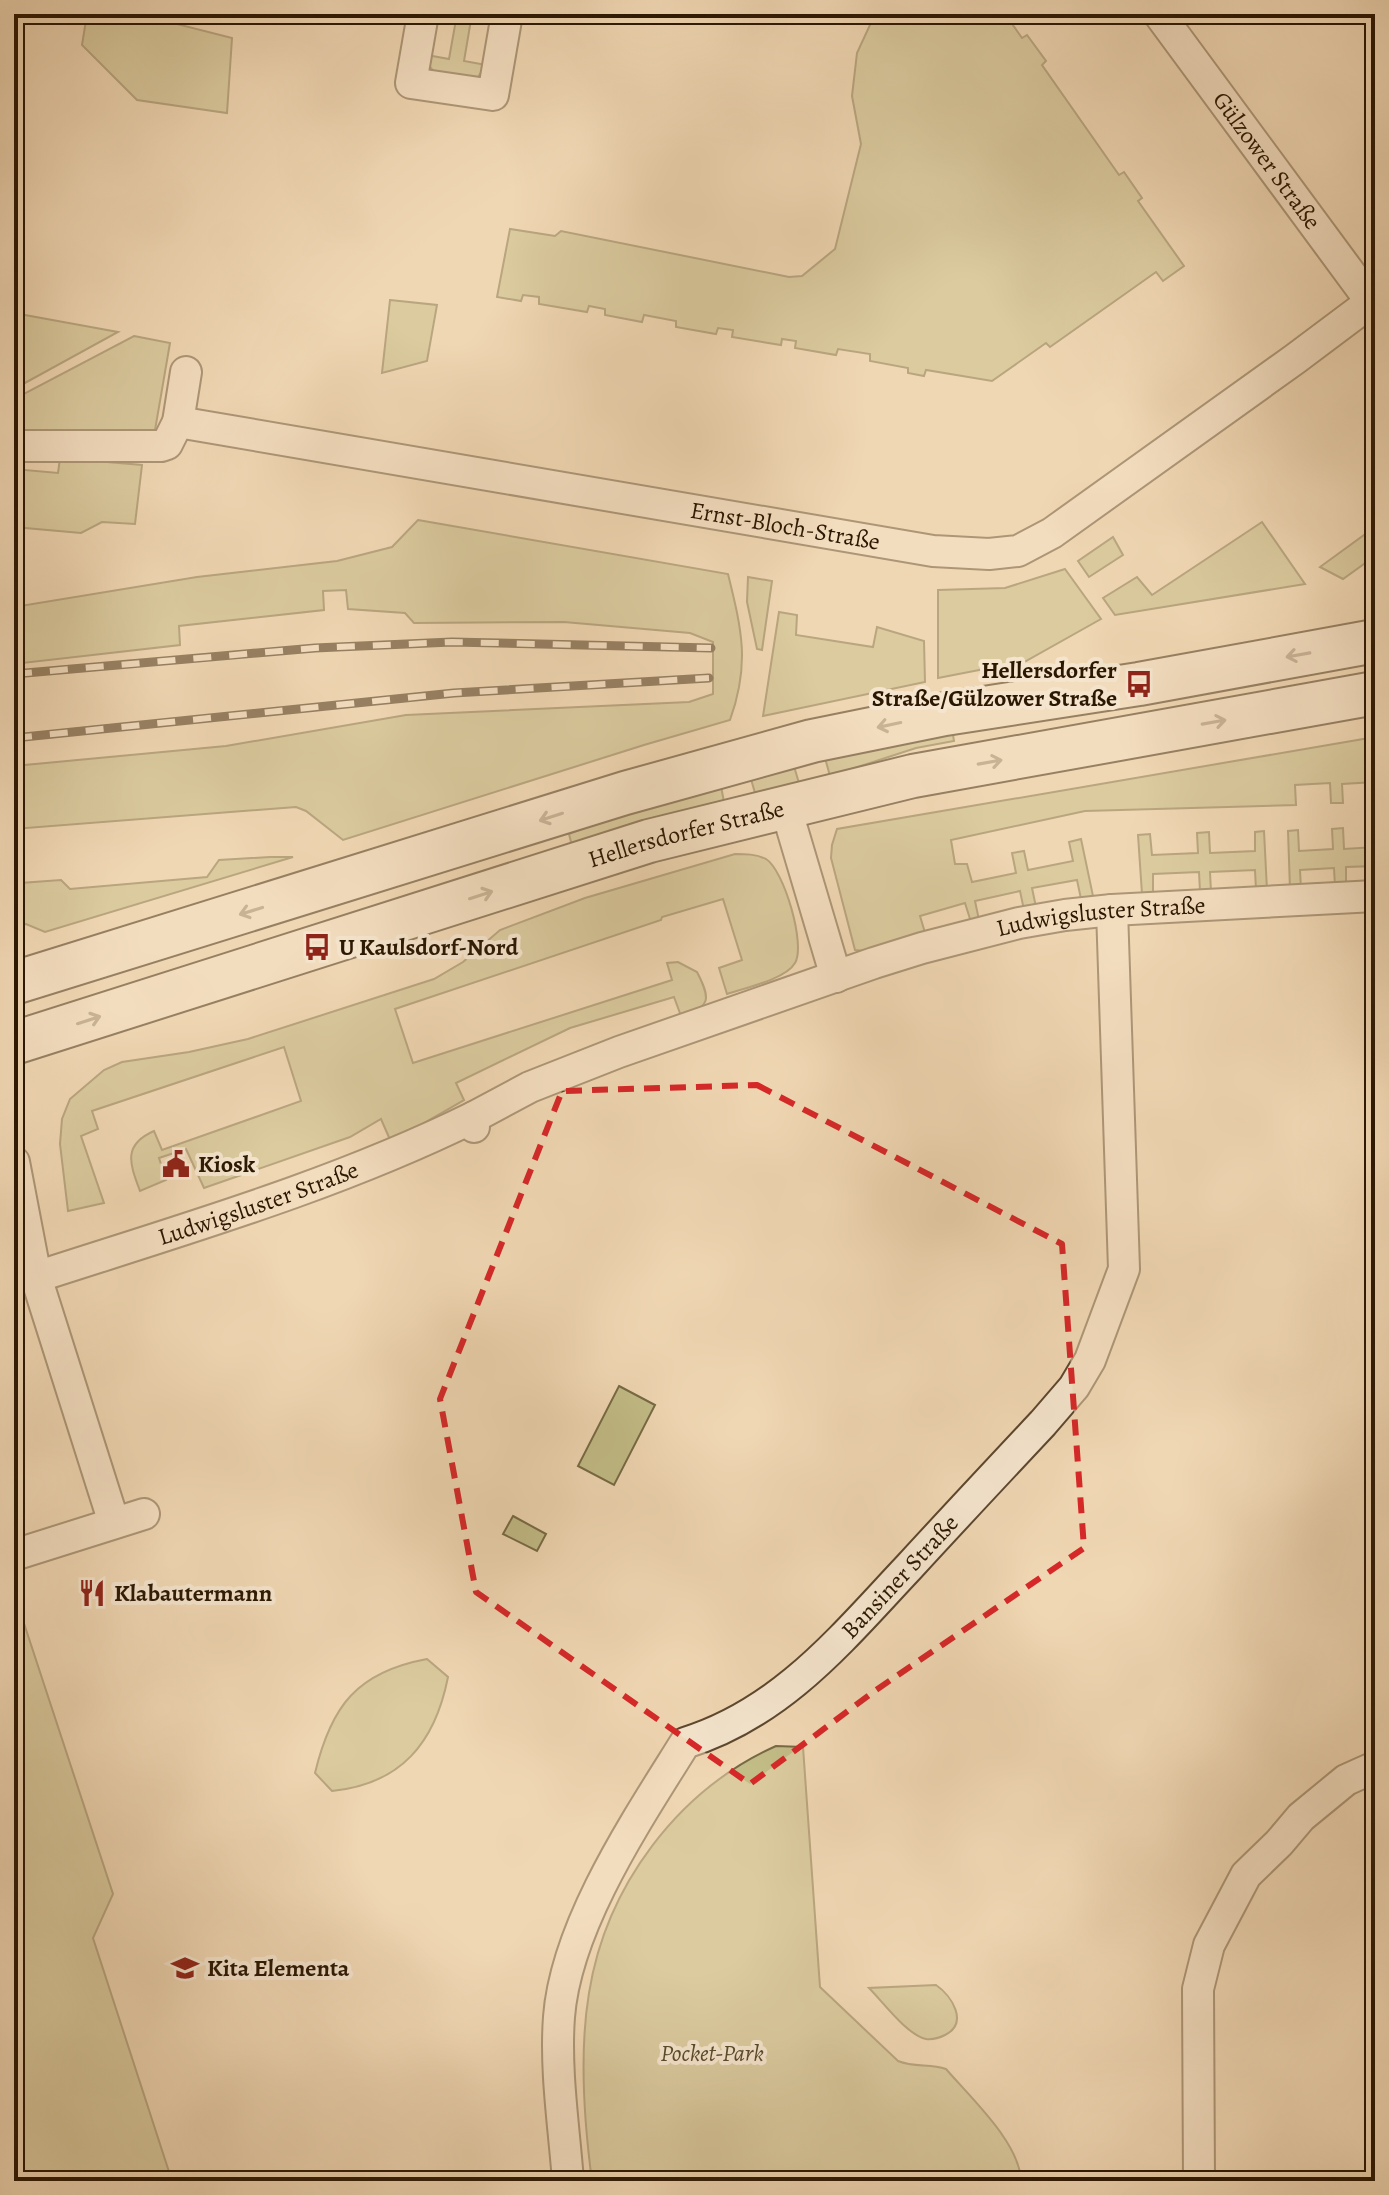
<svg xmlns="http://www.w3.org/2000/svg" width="1389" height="2195" font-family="Alegreya,serif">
	<rect width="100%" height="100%" fill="#f0d7b3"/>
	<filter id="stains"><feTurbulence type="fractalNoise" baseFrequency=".0025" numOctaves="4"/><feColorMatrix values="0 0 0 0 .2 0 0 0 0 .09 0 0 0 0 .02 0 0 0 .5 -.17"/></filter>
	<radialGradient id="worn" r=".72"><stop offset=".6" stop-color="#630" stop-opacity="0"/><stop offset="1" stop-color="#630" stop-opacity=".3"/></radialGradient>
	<g fill="#c2bc87" stroke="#766a44" stroke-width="2">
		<polygon points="87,14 154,14 157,19 232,38 227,113 137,100 82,45"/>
		<polygon points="457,14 472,14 464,61 486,65 478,77 471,80 437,75 429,66 427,55 449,59"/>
		<polygon points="875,14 1005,14 1022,38 1027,35 1046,61 1042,65 1119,175 1124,172 1142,198 1138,201 1184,266 1163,281 1156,272 1050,347 1046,343 992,381 926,370 924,376 908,373 908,368 870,361 870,354 838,349 836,355 795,348 796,341 782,339 781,345 732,337 733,330 718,328 716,334 676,327 676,321 644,315 642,322 605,315 605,309 589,306 587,312 539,304 539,297 523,295 521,301 497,297 510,229 555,236 561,231 789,277 802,276 835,249 861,144 852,96 857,53"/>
		<polygon points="390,300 437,305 427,361 382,373"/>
		<polygon points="14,313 118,332 14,389"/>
		<polygon points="134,336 170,343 154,436 14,437 14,399"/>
		<polygon points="60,458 142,465 135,524 102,522 81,533 14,527 14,469 58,473"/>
		<path d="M418 520 728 574C742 631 750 664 730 720L644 745 343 840 306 811 296 807 14 829V766L226 746 406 715 689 702 713 694V642L690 633 564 622 414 623 405 613 348 609 346 590 323 591 324 610 179 626 180 645 14 664V607L197 577 337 561 392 547Z"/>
		<polygon points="1262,522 1305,584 1115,615 1103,598 1137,577 1152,595"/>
		<polygon points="1375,527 1375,556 1343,579 1320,567"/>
		<polygon points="1113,537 1123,555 1089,577 1078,561"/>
		<polygon points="1065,569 1101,619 1026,661 938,678 938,590 1005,588"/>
		<polygon points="748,577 772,581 762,650 757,649 747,602"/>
		<polygon points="779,612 797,615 796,635 873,647 877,627 924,641 925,682 763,716"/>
		<polygon points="952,729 954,741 916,748 830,776 825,758"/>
		<polygon points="1375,737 1375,782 1342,784 1343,803 1331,803 1330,783 1295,785 1296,805 1085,811 951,840 955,864 967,864 972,882 1016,873 1012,853 1024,851 1028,870 1073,861 1069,842 1081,839 1093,896 1081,899 1077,880 1032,888 1036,907 1024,910 1020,891 975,901 979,920 971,922 965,903 920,916 926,936 865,951 855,950 831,858 832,845 837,829"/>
		<polygon points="793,763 799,783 755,793 749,772"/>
		<polygon points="720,781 724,802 572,846 569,834 644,802"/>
		<polygon points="1343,828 1344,849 1375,847 1375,866 1346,867 1346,887 1335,887 1334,868 1300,870 1301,889 1290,889 1288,831 1298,830 1299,851 1333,849 1332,829"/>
		<polygon points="1264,831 1267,890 1256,890 1255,870 1210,872 1211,892 1200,892 1199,872 1153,874 1153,894 1142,894 1138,835 1150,834 1152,855 1198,853 1197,833 1209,832 1210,853 1255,851 1255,832"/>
		<path d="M735 854C745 854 756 854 766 859 784 870 806 945 795 963 786 979 745 988 727 994L719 968 742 960 723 899 662 917 661 920 395 1009 413 1063 672 980 667 963 678 962 697 972C711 999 711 1007 681 1016L674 997 570 1028 456 1083 464 1100 391 1142 381 1119 350 1137 204 1188 186 1149 159 1158 166 1180 140 1191C130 1164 122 1145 154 1131L162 1150 301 1101 284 1047 92 1111 98 1129 81 1136 104 1203 68 1211 60 1144 62 1119 70 1099 104 1070 122 1062 189 1052 248 1039 434 979 463 962 500 930 585 898Z"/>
		<polygon points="270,857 293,857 45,932 26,924 14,927 14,888 20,883 61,880 70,889 207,877 219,860"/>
		<polygon points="619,1386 655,1405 614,1485 578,1466"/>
		<polygon points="513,1516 546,1534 537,1551 503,1534"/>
		<polygon points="14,1593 113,1894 93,1938 172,2181 14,2181"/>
		<path d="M427 1659 448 1677C435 1743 401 1784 332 1791L315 1773C331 1706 357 1672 427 1659Z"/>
		<path d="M776 1746 803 1747 820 1987 898 2061C915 2068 930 2063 946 2069 971 2098 1020 2143 1021 2181H592C584 2121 579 2053 589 1993 606 1886 678 1790 776 1746Z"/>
		<path d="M936 1985C952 1996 969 2023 945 2035 939 2038 933 2040 926 2039 907 2035 883 2002 869 1988Z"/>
	</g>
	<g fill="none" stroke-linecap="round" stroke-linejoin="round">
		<g stroke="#5c472e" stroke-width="34">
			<g id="street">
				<polyline points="423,14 411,83 493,95 507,14"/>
				<path id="s1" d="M1159 14 1375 307"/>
				<path id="s2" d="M178 422 933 551 989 554 1018 551 1052 533 1295 359 1371 302"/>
				<polyline points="14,446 161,446 167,444 178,422 186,372"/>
				<polyline points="785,805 836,977"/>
				<path id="s3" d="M474 1127V1117L530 1087 619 1052 874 963 922 948 1019 923 1065 915 1112 910 1375 896"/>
				<polyline points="14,1162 36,1277 114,1523"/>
				<path id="s4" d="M36 1277C184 1229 334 1186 474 1117"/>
				<polyline points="14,1555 144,1514"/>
				<path id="s5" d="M568 2181C564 2127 555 2071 559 2017 566 1925 637 1820 685 1743 782 1713 842 1638 909 1567 953 1519 998 1471 1043 1423L1074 1387 1090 1360 1124 1269 1112 910"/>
				<polyline points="1199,2181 1198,1989 1209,1945 1246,1875 1279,1843 1301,1817 1346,1780 1375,1767"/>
			</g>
		</g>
		<g stroke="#2b1702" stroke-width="46">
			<g id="secondary">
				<polyline points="14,983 625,793 812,741 945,714 1139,684 1375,641"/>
				<path id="s6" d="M14 1043 649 841 913 776 1375 693"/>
			</g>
		</g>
		<use href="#street" stroke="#f5e5ce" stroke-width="30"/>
		<use href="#secondary" stroke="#f5e5ce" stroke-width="42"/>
		<g stroke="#2b1702" stroke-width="9">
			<g id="rail">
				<polyline points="14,674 315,648 452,642 711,648"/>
				<polyline points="14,738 454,693 709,678"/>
			</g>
		</g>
		<use href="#rail" stroke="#f5e5ce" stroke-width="6" stroke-dasharray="18" stroke-linecap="butt"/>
	</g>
	<defs><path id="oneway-shaft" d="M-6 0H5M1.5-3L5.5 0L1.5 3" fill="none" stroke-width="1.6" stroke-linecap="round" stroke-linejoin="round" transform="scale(2)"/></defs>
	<g stroke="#9a8872">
		<use href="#oneway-shaft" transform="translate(1298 655) rotate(170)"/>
		<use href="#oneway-shaft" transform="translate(1214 722) rotate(-10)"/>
		<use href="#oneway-shaft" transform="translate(889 725) rotate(168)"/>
		<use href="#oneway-shaft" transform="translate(990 762) rotate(-10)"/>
		<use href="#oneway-shaft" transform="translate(551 817) rotate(162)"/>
		<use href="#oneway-shaft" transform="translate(481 895) rotate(-18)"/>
		<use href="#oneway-shaft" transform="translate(251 911) rotate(163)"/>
		<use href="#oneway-shaft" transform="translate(89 1020) rotate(-18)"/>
	</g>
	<path d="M0 0H1389V2195H0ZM757 1085 1062 1244 1084 1548 876 1690 750 1784 476 1592 440 1399 562 1091Z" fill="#f0d7b3" fill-opacity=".55" fill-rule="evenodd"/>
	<path fill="none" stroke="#d62828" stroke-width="6" stroke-dasharray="16 10" stroke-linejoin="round" d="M757 1085 1062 1244 1084 1548 876 1690 750 1784 476 1592 440 1399 562 1091Z"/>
	<defs>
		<g id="bus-bare" transform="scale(2.16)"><path d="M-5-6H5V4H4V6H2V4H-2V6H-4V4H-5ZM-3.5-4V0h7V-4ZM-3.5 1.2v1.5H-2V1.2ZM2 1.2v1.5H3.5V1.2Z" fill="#8f2418" stroke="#f5e5ce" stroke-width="2.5" paint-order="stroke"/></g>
		<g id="civic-bare" transform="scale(2.16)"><path d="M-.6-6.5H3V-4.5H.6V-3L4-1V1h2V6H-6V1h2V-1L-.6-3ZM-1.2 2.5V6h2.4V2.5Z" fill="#8f2418" stroke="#f5e5ce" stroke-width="2.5" paint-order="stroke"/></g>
		<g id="restaurant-bare" transform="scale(2.16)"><path d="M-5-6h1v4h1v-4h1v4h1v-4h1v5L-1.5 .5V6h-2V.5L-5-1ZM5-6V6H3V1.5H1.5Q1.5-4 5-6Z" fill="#8f2418" stroke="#f5e5ce" stroke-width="2.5" paint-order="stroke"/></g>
		<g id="school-bare" transform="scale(2.16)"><path d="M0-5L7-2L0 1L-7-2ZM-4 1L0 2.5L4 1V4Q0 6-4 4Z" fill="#8f2418" stroke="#f5e5ce" stroke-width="2.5" paint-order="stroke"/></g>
	</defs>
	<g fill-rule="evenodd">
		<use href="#bus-bare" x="1139" y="684"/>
		<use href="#bus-bare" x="317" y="947"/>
		<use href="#civic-bare" x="176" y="1164"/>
		<use href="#restaurant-bare" x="92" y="1593"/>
		<use href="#school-bare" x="185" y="1968"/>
	</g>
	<g text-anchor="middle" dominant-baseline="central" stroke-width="8" stroke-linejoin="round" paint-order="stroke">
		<g font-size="24" fill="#2b1702" stroke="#f5e5ce">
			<text stroke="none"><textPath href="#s1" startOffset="182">Gülzower Straße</textPath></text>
			<text stroke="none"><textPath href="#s2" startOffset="616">Ernst-Bloch-Straße</textPath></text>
			<text stroke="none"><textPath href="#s6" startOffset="704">Hellersdorfer Straße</textPath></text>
			<text stroke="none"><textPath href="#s3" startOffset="672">Ludwigsluster Straße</textPath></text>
			<text stroke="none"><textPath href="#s4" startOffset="234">Ludwigsluster Straße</textPath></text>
			<text stroke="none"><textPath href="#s5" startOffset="744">Bansiner Straße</textPath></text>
		</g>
		<g font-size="24" font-weight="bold" fill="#2b1702" stroke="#f5e5ce" text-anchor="start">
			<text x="1117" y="670" text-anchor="end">Hellersdorfer<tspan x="1117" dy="28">Straße/Gülzower Straße</tspan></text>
			<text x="339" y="947">U Kaulsdorf-Nord</text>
			<text x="198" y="1164">Kiosk</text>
			<text x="114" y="1593">Klabautermann</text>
			<text x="207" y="1968">Kita Elementa</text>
		</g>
		<g font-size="24" font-style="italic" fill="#58492a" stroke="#f5e5ce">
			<text x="712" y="2053">Pocket-Park</text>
		</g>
	</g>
	<rect width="1389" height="2195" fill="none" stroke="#f0d7b3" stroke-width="48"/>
	<rect x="16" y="16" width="1357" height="2163" fill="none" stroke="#2b1702" stroke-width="4"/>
	<rect x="24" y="24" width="1341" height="2147" fill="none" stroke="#2b1702" stroke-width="2"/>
	<rect width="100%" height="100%" filter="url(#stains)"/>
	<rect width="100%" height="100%" fill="url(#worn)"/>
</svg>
